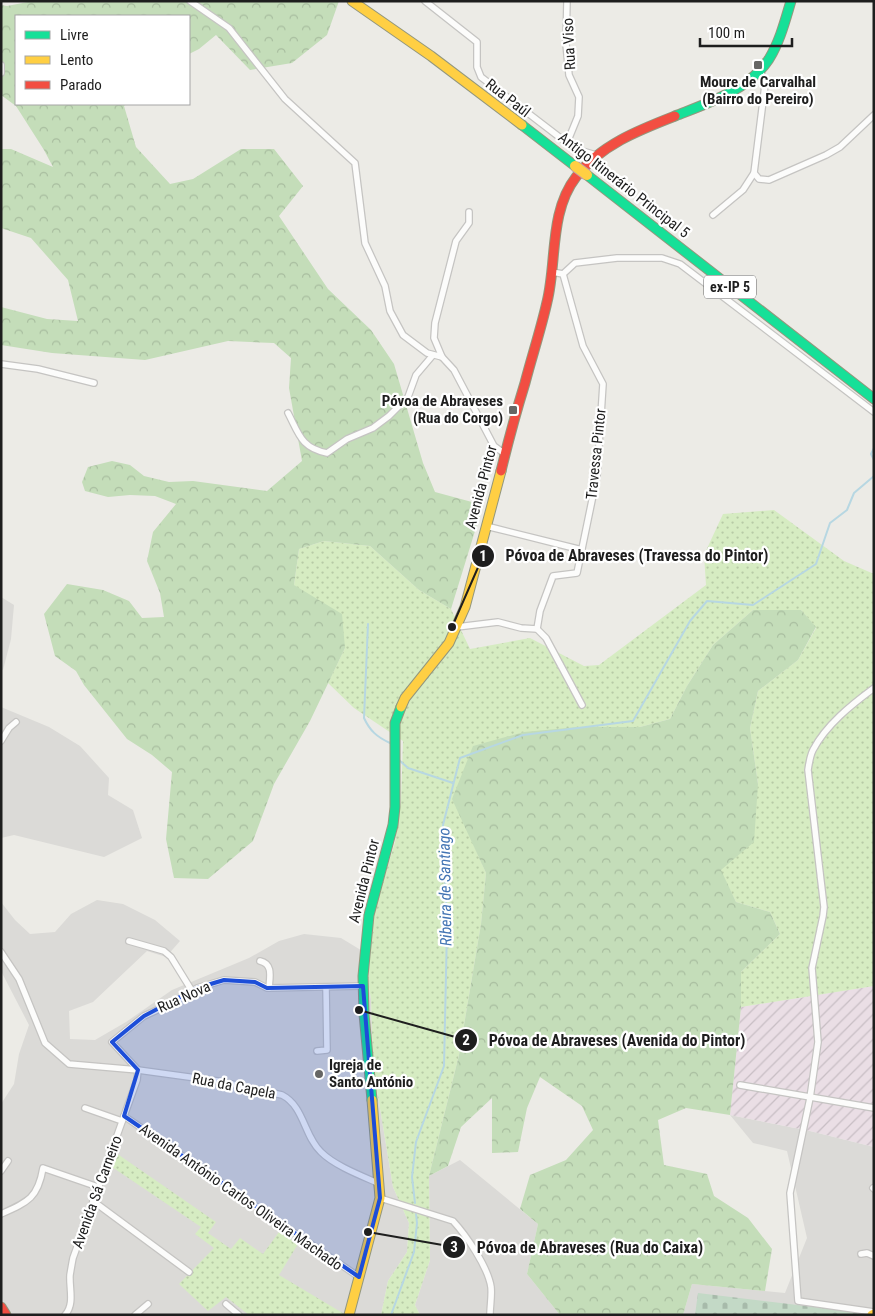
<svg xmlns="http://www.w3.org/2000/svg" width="875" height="1316" font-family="'Roboto Condensed',sans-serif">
	<defs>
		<pattern id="industrial-furrows" width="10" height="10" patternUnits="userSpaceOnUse" patternTransform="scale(1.25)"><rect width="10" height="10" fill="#eadee5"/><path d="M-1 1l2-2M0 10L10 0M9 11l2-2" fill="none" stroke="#c8bec4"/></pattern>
		<pattern id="grass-dots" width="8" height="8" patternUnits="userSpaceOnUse" patternTransform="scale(1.25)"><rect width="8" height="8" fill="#d6ecc2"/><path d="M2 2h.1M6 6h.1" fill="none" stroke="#b7caa6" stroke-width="1.8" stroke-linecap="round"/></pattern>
		<pattern id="forest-crowns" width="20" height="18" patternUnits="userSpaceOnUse" patternTransform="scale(1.25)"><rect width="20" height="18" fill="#c4ddb9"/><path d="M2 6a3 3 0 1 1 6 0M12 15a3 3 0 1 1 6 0" fill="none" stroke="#a8bd9f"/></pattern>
		<pattern id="cemetery-stones" width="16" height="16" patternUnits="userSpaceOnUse" patternTransform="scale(1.25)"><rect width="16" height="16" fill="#c3d9c6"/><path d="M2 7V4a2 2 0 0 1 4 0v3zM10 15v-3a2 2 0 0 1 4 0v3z" fill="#a7baaa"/></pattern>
	</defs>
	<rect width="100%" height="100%" fill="#ecebe6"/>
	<g fill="#dbdad7">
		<polygon points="1,597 14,605 11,639 3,670 1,669"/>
		<polygon points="1,707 49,727 80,746 109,778 108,795 133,810 142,838 104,857 14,835 1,838"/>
		<polygon points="97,900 123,904 155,920 180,941 166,957 147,951 93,1002 69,1011 70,1039 95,1040 126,1022 172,990 249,958 279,941 304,934 341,938 369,955 368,981 371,999 373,1066 393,1187 409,1223 407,1252 388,1281 381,1315 1,1315 1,1104 14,1084 19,1054 29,1025 1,971 1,902 15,920 30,934 55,932 71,914"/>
		<polygon points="730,1115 810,1131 874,1147 874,1315 683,1315 692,1284 785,1293 807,1238 787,1151 753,1143"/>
		<polygon points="460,1160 538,1224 527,1274 560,1315 420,1315 415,1305 430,1260 429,1176"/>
	</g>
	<polygon fill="url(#industrial-furrows)" points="874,986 874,1147 810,1131 730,1115 741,1007"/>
	<g fill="url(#grass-dots)">
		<polygon points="774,510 844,561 874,574 874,986 741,1007 741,972 780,934 770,912 736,902 720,870 758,784 750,728 758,691 798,660 816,628 801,610 753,610 713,645 687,686 670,719 640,727 578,727 471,839 486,873 481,924 459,1055 429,1176 430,1260 415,1305 420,1315 381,1315 388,1281 407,1252 409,1223 393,1187 373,1066 371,999 368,981 374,912 395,842 401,802 403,741 354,708 328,683 345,648 294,585 299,549 324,541 370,546 419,590 451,609 470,649 530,638 584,666 599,665 706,585 704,555 723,514"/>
		<polygon points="116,1153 216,1222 208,1233 231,1249 240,1238 263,1254 279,1232 298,1244 279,1275 346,1315 249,1315 226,1297 208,1311 179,1284 214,1248 195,1234 201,1227 112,1167"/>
	</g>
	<g fill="url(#forest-crowns)">
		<polygon points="33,1 339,1 327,35 292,63 250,70 216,35 199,49 189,54 189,16 16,16 16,104 126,104 124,106 136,147 170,184 193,179 241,149 274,149 303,186 279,216 328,289 371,330 394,364 423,463 435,492 483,505 451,609 419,590 370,546 324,541 299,549 294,585 342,614 345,648 310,721 274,784 253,841 208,879 174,878 166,839 172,772 152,755 127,739 84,685 76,671 55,656 44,614 67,584 103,590 129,601 142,618 164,617 160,593 147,561 153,532 176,504 155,496 130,495 108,497 85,491 82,482 88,467 112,461 130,465 144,476 169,482 193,481 267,491 302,461 289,388 291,358 274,343 228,341 145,360 52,353 1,345 1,307 47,319 78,321 68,280 31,238 1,228 1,149 11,149 53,167 44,150 16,106 1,95 1,5 7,6"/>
		<polygon points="753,610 801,610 816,627 798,660 758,691 750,728 758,784 754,842 721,870 736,902 770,912 780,934 741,972 741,1007 730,1115 686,1108 658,1120 664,1165 707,1174 714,1196 748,1218 772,1249 765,1291 692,1284 683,1315 560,1315 527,1274 538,1224 520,1209 530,1175 566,1160 593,1130 582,1106 540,1077 527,1108 518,1152 492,1153 492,1098 461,1127 448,1166 429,1176 459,1055 481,924 486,873 452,799 473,746 524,732 578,727 640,727 670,719 687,686 713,645"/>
	</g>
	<polygon fill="url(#cemetery-stones)" points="698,1293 864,1313 863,1315 695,1315"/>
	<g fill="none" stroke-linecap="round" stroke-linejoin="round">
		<g stroke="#b7d7e2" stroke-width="2">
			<polyline points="874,448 871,454 874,460"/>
			<path d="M368 624 364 718C370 731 377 737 390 743"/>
			<polyline points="399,760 408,768 453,783"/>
			<polyline points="415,1203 412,1177 416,1142 444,1066 447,928 443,825 460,758 523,735 633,721 690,621 707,601 753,605 816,564 830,523 847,510 854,493 874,476"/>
			<polyline points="391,1315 414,1252 417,1223 416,1214"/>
		</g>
		<g stroke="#c5c4c2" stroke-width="8">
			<g id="street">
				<polyline points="190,1 229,28 285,99 355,163 365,243 385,286 390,311 403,335 427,353 442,357 454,370 494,446 505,454"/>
				<polyline points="425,1 477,42 477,67 481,77 567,143 579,150 596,155"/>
				<polyline points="1,65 1,73"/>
				<polyline points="760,69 765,85 754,173 759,179 769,180 826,155 840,147 874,115"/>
				<polyline points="567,143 578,116 579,97 569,75 566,44 567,1"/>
				<polyline points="713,215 743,190 754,173"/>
				<polyline points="563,274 575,263 617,258 662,258 680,264 874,412"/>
				<polyline points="442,357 434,338 435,323 456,241 469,223 469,212"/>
				<polyline points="1,364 38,369 94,383"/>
				<path d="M288 413C299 434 301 448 327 453L347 439 373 428 389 416 408 397 416 375 433 355"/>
				<polyline points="486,526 582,550"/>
				<polyline points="457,627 498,622 521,628 537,629 546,638 582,705"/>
				<polyline points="537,629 540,611 553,576 577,573 597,476 603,384 583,346 563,274 552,272"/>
				<path d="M874 688C851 705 826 725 813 750 810 756 809 763 808 770L824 907 823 916 812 968 818 1042 810 1098 790 1193 798 1301 874 1312"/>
				<polyline points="1,741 9,728 16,722"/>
				<polyline points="129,941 164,951 171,957 192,991"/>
				<path d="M1 952 19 979 45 1043 69 1064 138 1070 218 1081 282 1095C304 1106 304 1136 321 1152 335 1166 362 1176 380 1184"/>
				<path d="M260 961C273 964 270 976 269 988"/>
				<polyline points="317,1051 327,1050 326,987"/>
				<polyline points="138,1070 112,1042 144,1016 177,1001 197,988 224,980 255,982 267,988 363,986"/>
				<polyline points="740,1085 874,1108"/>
				<polyline points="85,1108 122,1121"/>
				<polyline points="124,1116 359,1277"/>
				<polyline points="1,1171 8,1161"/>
				<polyline points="873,1188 874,1189"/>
				<path d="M380 1198 453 1221C466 1235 488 1267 491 1287 492 1296 490 1306 490 1315"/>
				<polyline points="93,1201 189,1272"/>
				<path d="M1 1214C28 1202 38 1198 43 1168L98 1187"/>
				<polyline points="861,1254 867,1253 874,1256"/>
				<polyline points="226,1304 239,1315"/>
				<path d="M65 1315C75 1304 69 1288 70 1275 71 1269 72 1263 73 1258L137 1080 138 1070"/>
				<polyline points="135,1315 148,1304"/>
			</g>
		</g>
		<g stroke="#93977d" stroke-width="11">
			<g id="fast">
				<path d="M675 116C708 103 749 90 769 59 780 41 785 21 791 1"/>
				<polyline points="522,125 575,166"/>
				<polyline points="587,175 874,399"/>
				<polyline points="372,1100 364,1014 363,976 369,915 393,825 395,807 395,723 401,707"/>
			</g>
		</g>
		<g stroke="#93977d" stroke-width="11">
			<g id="slow">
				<polyline points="352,1 431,56 522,125"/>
				<polyline points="401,707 405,698 449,643 465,607 501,471"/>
				<polyline points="349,1315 380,1198 372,1100"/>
				<polyline points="872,1315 874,1314"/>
			</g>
		</g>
		<g stroke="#93977d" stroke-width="11">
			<g id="jam">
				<path d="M501 471C508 442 516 412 525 383 532 356 541 329 547 302 557 262 549 212 576 177 600 145 639 130 675 116"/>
				<polyline points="1,1307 6,1315"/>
			</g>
		</g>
		<use href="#street" stroke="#fcfcfb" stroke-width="5.5"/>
		<use href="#fast" stroke="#16e098" stroke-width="9"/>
		<use href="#slow" stroke="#ffcf43" stroke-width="9"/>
		<use href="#jam" stroke="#f24e42" stroke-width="9"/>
		<g stroke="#c39ca5" stroke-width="12" stroke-linecap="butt">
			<polyline id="slow-bridge" points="575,166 587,175"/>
		</g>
		<use href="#slow-bridge" stroke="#ffcf43" stroke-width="10"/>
	</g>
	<path fill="#1d4ed8" fill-opacity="0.2" stroke="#1d4ed8" stroke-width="4" stroke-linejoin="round" d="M224 980 255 982 267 988 363 986 380 1198 359 1277 124 1116 138 1070 112 1042 144 1016 197 988Z"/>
	<g fill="#666664" stroke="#fff" stroke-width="2">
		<rect x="753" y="60" width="10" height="10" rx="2.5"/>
		<rect x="508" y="405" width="10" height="10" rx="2.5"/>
		<circle cx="319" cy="1074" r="5"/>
	</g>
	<g text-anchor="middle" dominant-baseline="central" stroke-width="4.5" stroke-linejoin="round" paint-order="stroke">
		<rect fill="#fff" stroke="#626262" stroke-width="1" x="704" y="275.5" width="52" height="23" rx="4"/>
		<g font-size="14" font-weight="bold" fill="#1e1e1e">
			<text x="730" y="287">ex-IP 5</text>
		</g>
		<g font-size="15" fill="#1e1e1e" stroke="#fff">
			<text transform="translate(569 44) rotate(-93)">Rua Viso</text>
			<text transform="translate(508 98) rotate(38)">Rua Paúl</text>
			<text transform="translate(624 185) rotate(38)">Antigo Itinerário Principal 5</text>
			<text transform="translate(596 454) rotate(-84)">Travessa Pintor</text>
			<text transform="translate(481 487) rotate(-75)">Avenida Pintor</text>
			<text transform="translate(364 881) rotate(-76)">Avenida Pintor</text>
			<text transform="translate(184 997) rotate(-24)">Rua Nova</text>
			<text transform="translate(234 1086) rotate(11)">Rua da Capela</text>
			<text transform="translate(97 1192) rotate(-70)">Avenida Sá Carneiro</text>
			<text transform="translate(241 1197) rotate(35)">Avenida António Carlos Oliveira Machado</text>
		</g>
		<g font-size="15" font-weight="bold" fill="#1e1e1e" stroke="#fff">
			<text x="758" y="82">Moure de Carvalhal<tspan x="758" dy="17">(Bairro do Pereiro)</tspan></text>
			<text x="503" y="401" text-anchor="end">Póvoa de Abraveses<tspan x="503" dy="17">(Rua do Corgo)</tspan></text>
			<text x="329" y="1065" text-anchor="start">Igreja de<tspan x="329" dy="17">Santo António</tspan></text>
		</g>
		<g font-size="16" font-style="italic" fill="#4475b4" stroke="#fff">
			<text transform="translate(445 887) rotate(-91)">Ribeira de Santiago</text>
		</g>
	</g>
	<path fill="none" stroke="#1e1e1e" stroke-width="2" d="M452 627L483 556M359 1010L466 1040M368 1232L454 1247"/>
	<g fill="#1e1e1e" stroke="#fff" stroke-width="2">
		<circle cx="452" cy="627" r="5"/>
		<circle cx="359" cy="1010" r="5"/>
		<circle cx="368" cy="1232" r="5"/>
		<circle cx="483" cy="556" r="12"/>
		<circle cx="466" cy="1040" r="12"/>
		<circle cx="454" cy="1247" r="12"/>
	</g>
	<g font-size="15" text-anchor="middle" font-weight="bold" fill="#fff">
		<text x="483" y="561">1</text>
		<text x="466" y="1045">2</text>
		<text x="454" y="1252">3</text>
	</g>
	<g font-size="16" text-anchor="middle" font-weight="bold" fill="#1e1e1e" stroke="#fff" stroke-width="4.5" stroke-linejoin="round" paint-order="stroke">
		<text x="637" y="561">Póvoa de Abraveses (Travessa do Pintor)</text>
		<text x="617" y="1046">Póvoa de Abraveses (Avenida do Pintor)</text>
		<text x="590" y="1253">Póvoa de Abraveses (Rua do Caixa)</text>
	</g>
	<rect width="875" height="1316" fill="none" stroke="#1e1e1e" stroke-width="5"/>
	<rect x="15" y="15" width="175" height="90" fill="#ffffff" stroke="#a5a5a5"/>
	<rect x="25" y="31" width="25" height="8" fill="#16e098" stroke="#a5a5a5"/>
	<text x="60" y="40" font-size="15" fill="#1e1e1e">Livre</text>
	<rect x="25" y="56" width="25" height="8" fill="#ffcf43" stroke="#a5a5a5"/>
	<text x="60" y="65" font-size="15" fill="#1e1e1e">Lento</text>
	<rect x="25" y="81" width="25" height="8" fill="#f24e42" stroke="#a5a5a5"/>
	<text x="60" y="90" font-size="15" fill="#1e1e1e">Parado</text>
	<path d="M700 38v8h92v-8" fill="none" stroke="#1e1e1e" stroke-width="2.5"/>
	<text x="708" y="38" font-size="15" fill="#1e1e1e" stroke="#ffffff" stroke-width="4" paint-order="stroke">100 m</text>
</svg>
